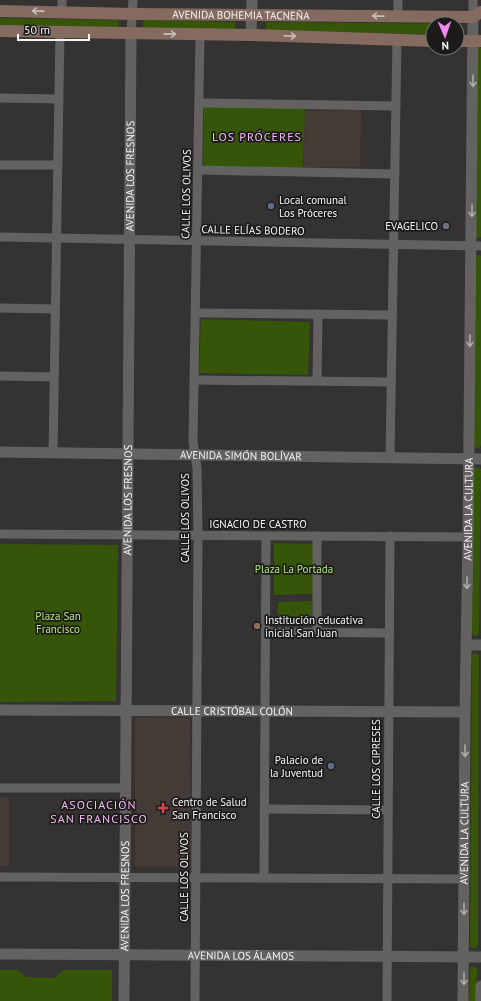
<svg xmlns="http://www.w3.org/2000/svg" width="481" height="1001" font-family="'PT Sans',sans-serif">
	<rect width="100%" height="100%" fill="#353332"/>
	<g fill="#443b37">
		<polygon points="361,110 360,167 304,167 305,111"/>
		<polygon points="135,718 190,718 191,867 135,867"/>
		<polygon points="0,797 9,798 9,866 0,866"/>
	</g>
	<g fill="#365508">
		<polygon points="0,18 119,20 119,29 0,27"/>
		<polygon points="143,20 235,22 235,31 143,30"/>
		<polygon points="266,22 459,24 459,34 457,34 457,24 433,24 433,34 266,32"/>
		<polygon points="479,46 481,48 481,237 478,238 475,236 477,49"/>
		<polygon points="204,106 305,107 303,168 203,167"/>
		<polygon points="477,255 481,256 481,445 479,448 476,448 474,445 475,257"/>
		<polygon points="201,319 310,322 308,375 199,373"/>
		<polygon points="476,467 481,469 479,633 477,636 474,636 472,633 473,469"/>
		<polygon points="274,543 314,544 314,594 274,595"/>
		<polygon points="0,544 118,545 116,701 0,702"/>
		<polygon points="312,601 312,621 278,621 278,602"/>
		<polygon points="474,653 479,655 478,945 476,948 472,948 470,945 472,655"/>
		<polygon points="472,966 477,968 476,1001 469,1001 470,968"/>
		<polygon points="0,970 18,970 26,977 55,978 64,970 112,970 112,1001 0,1001"/>
	</g>
	<g fill="none" stroke-linecap="round" stroke-linejoin="round">
		<g stroke="#646260" stroke-width="9">
			<polyline points="398,0 398,16"/>
			<polyline points="473,0 473,17"/>
			<polyline points="62,12 62,0"/>
			<polyline points="131,33 133,0"/>
			<polyline points="0,98 59,99"/>
			<polyline points="200,103 396,106"/>
			<polyline points="0,165 58,165"/>
			<polyline points="199,170 395,174"/>
			<polyline points="0,237 481,246"/>
			<polyline points="0,308 55,309"/>
			<polyline points="196,313 392,315"/>
			<polyline points="0,376 54,377"/>
			<polyline points="194,380 391,382"/>
			<polyline points="317,381 318,314"/>
			<polyline points="53,453 60,32"/>
			<polyline points="390,457 397,39"/>
			<polyline points="0,534 468,537"/>
			<polyline points="266,632 389,633"/>
			<polyline points="317,632 317,536"/>
			<polyline points="0,788 125,788"/>
			<polyline points="265,809 388,810"/>
			<polyline points="0,877 464,879"/>
			<polyline points="264,878 266,536"/>
			<polyline points="195,1001 198,535 197,468 193,441 200,34"/>
			<polyline points="387,1001 390,536"/>
		</g>
		<g stroke="#646260" stroke-width="11">
			<polyline points="251,35 252,0"/>
			<path id="s1" d="M0 452 481 459"/>
			<polyline points="466,645 481,645"/>
			<path id="s2" d="M0 710 465 712"/>
			<path id="s3" d="M0 954 481 957"/>
			<path id="s4" d="M124 1001 131 33"/>
			<path id="s5" d="M463 1001 465 712 468 537 473 17"/>
			<polyline points="481,1001 481,986"/>
		</g>
		<g stroke="#856a60" stroke-width="12">
			<path id="s6" d="M0 11 133 14 473 17 481 12"/>
			<polyline points="0,31 251,35 433,41"/>
			<polyline points="457,41 481,41"/>
		</g>
	</g>
	<defs><path id="oneway-shaft" d="M-6 0H5M1.5-3L5.5 0L1.5 3" fill="none" stroke-width="1.6" stroke-linecap="round" stroke-linejoin="round"/></defs>
	<g stroke="#c9bdb9">
		<use href="#oneway-shaft" transform="translate(38 11) rotate(-179)"/>
		<use href="#oneway-shaft" transform="translate(378 16) rotate(-179)"/>
		<use href="#oneway-shaft" transform="translate(170 34) rotate(1)"/>
		<use href="#oneway-shaft" transform="translate(290 36) rotate(2)"/>
	</g>
	<g stroke="#adacaa">
		<use href="#oneway-shaft" transform="translate(473 81) rotate(90)"/>
		<use href="#oneway-shaft" transform="translate(472 211) rotate(90)"/>
		<use href="#oneway-shaft" transform="translate(470 341) rotate(91)"/>
		<use href="#oneway-shaft" transform="translate(467 583) rotate(91)"/>
		<use href="#oneway-shaft" transform="translate(465 751) rotate(90)"/>
		<use href="#oneway-shaft" transform="translate(464 909) rotate(90)"/>
		<use href="#oneway-shaft" transform="translate(464 979) rotate(90)"/>
	</g>
	<g fill="#5c6f8a" stroke="#1c1b1a" stroke-width="1.5">
		<circle cx="271" cy="206" r="4"/>
		<circle cx="331" cy="766" r="4"/>
	</g>
	<circle fill="#6b7280" stroke="#1c1b1a" stroke-width="1.5" cx="446" cy="226" r="4"/>
	<circle fill="#8d6e63" stroke="#1c1b1a" stroke-width="1.5" cx="257" cy="626" r="4"/>
	<path fill="#e0444e" stroke="#1c1b1a" stroke-width="1.5" d="M161 802h4v4h4v4h-4v4h-4v-4h-4v-4h4z"/>
	<g text-anchor="middle" dominant-baseline="central" stroke-width="3.5" stroke-linejoin="round" paint-order="stroke">
		<g font-size="11" fill="#f6f5f4" stroke="#1c1b1a">
			<text stroke="none"><textPath href="#s6" startOffset="241">AVENIDA BOHEMIA TACNEÑA</textPath></text>
			<text stroke="none"><textPath href="#s4" startOffset="825">AVENIDA LOS FRESNOS</textPath></text>
			<text transform="translate(186 194) rotate(-89)">CALLE LOS OLIVOS</text>
			<text transform="translate(253 230) rotate(1)">CALLE ELÍAS BODERO</text>
			<text stroke="none"><textPath href="#s1" startOffset="241">AVENIDA SIMÓN BOLÍVAR</textPath></text>
			<text stroke="none"><textPath href="#s4" startOffset="501">AVENIDA LOS FRESNOS</textPath></text>
			<text stroke="none"><textPath href="#s5" startOffset="492">AVENIDA LA CULTURA</textPath></text>
			<text transform="translate(185 518) rotate(-90)">CALLE LOS OLIVOS</text>
			<text x="258" y="524">IGNACIO DE CASTRO</text>
			<text stroke="none"><textPath href="#s2" startOffset="232">CALLE CRISTÓBAL COLÓN</textPath></text>
			<text transform="translate(376 769) rotate(-90)">CALLE LOS CIPRESES</text>
			<text stroke="none"><textPath href="#s5" startOffset="168">AVENIDA LA CULTURA</textPath></text>
			<text transform="translate(184 877) rotate(-90)">CALLE LOS OLIVOS</text>
			<text stroke="none"><textPath href="#s4" startOffset="105">AVENIDA LOS FRESNOS</textPath></text>
			<text stroke="none"><textPath href="#s3" startOffset="241">AVENIDA LOS ÁLAMOS</textPath></text>
		</g>
		<g font-size="11" fill="#f6f5f4" stroke="#1c1b1a" text-anchor="start">
			<text x="279" y="200">Local comunal<tspan x="279" dy="13">Los Próceres</tspan></text>
			<text x="438" y="226" text-anchor="end">EVAGELICO</text>
			<text x="265" y="620">Institución educativa<tspan x="265" dy="13">inicial San Juan</tspan></text>
			<text x="323" y="760" text-anchor="end">Palacio de<tspan x="323" dy="13">la Juventud</tspan></text>
			<text x="172" y="802">Centro de Salud<tspan x="172" dy="13">San Francisco</tspan></text>
		</g>
		<g font-size="11" fill="#b2e77a" stroke="#1c1b1a">
			<text x="294" y="569">Plaza La Portada</text>
			<text x="58" y="616">Plaza San<tspan x="58" dy="13">Francisco</tspan></text>
		</g>
		<g font-size="12" letter-spacing="1" fill="#f5bbf4" stroke="#1c1b1a">
			<text x="257" y="136">LOS PRÓCERES</text>
			<text x="99" y="804">ASOCIACIÓN<tspan x="99" dy="14">SAN FRANCISCO</tspan></text>
		</g>
	</g>
	<g transform="translate(445 36) rotate(178)"><circle r="19" fill="#1c1b1a" stroke="#737271"/>
	<path d="M0-3L7 15L0 10L-7 15Z" fill="#f28af2"/>
	<text y="-6" font-size="11" font-weight="bold" text-anchor="middle" fill="#f6f5f4">N</text>
	</g>
	<path d="M18 34v6h71v-6" fill="none" stroke="#f6f5f4" stroke-width="2"/>
	<text x="24" y="34" font-size="12" fill="#f6f5f4" stroke="#1c1b1a" stroke-width="3" paint-order="stroke">50 m</text>
</svg>
